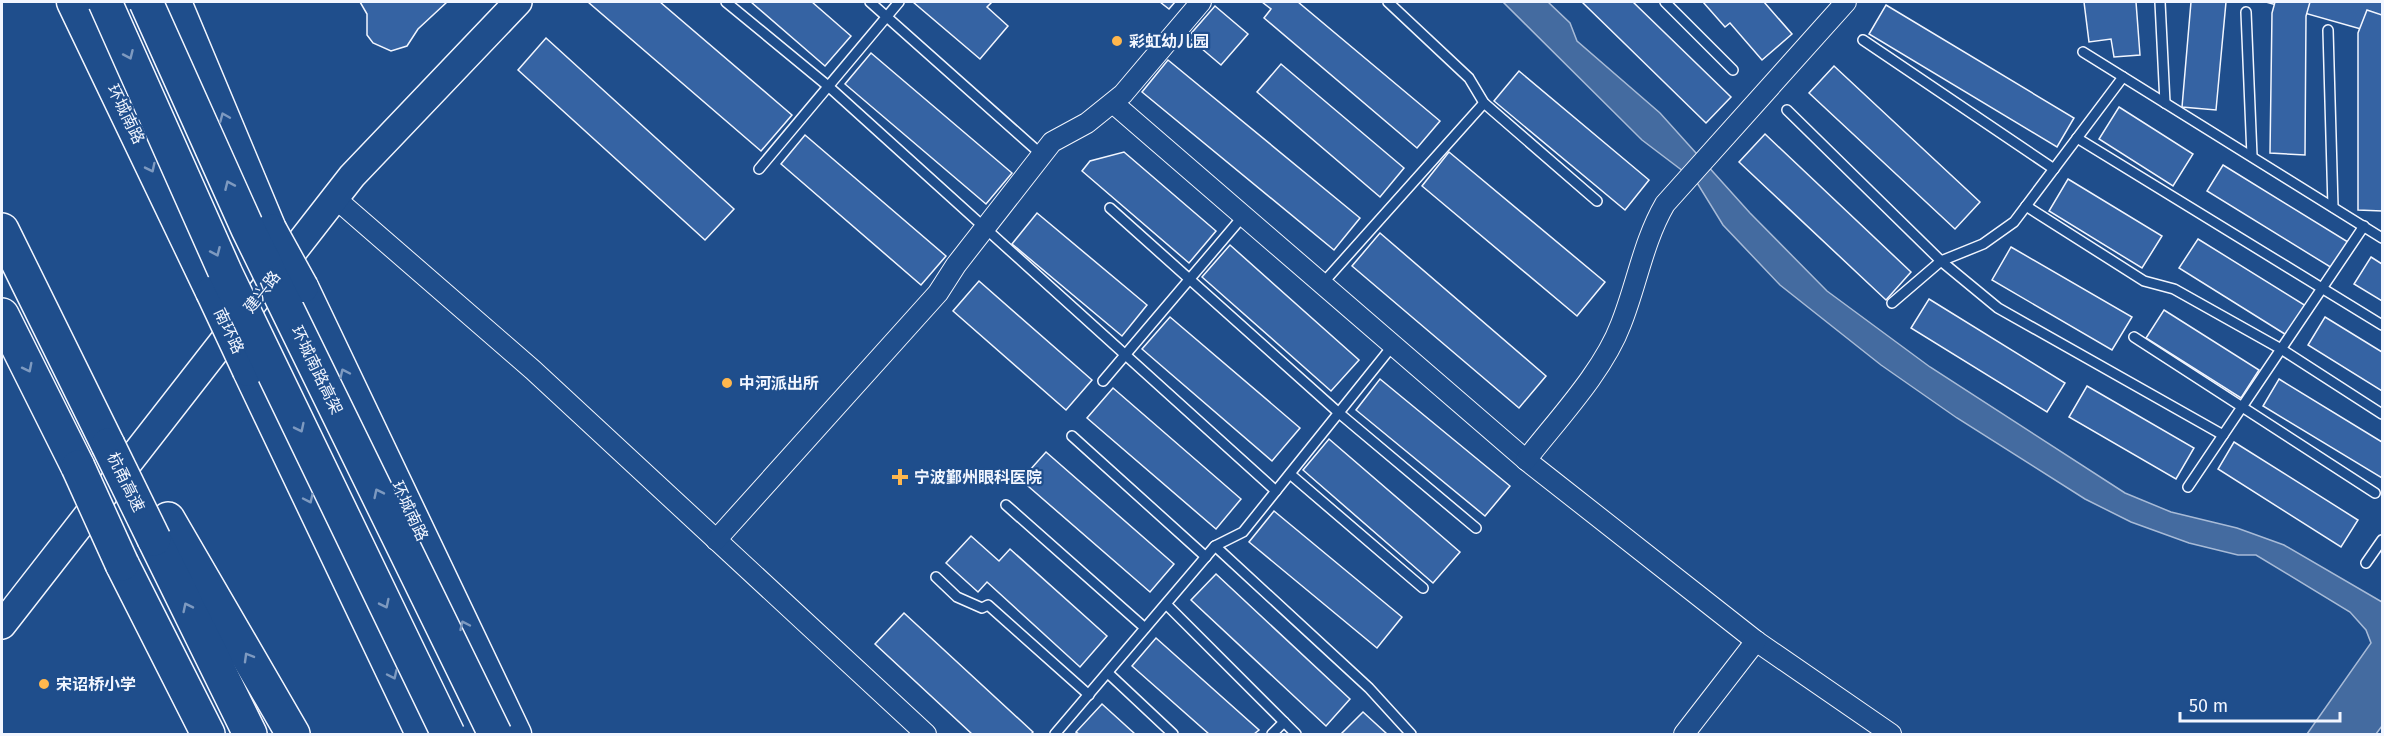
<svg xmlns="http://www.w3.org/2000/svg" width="2384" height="736" font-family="'Fira Sans','Noto Sans SC',sans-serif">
	<rect width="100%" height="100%" fill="#1f4e8c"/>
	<polygon fill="#446ba0" stroke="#a8bbd7" stroke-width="1.5" points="1503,2 1548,2 1570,23 1577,41 1660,113 1750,213 1827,291 1930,367 2125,493 2171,512 2237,528 2284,545 2382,602 2382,726 2376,734 2307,734 2371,643 2366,630 2350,612 2256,555 2238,555 2189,543 2131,522 2085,499 1957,418 1881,365 1780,285 1723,225 1696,181 1642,140"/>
	<g fill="#3563a3" stroke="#f2f6ff" stroke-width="1.5">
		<polygon points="360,2 447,2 418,29 407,46 391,51 373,43 367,35 367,14"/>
		<polygon points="588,2 660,2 792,115 761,151"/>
		<polygon points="751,2 812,2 851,36 825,66"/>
		<polygon points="913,2 992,2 987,7 1008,26 980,59"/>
		<polygon points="1160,2 1175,2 1169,9"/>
		<polygon points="1262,2 1298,2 1440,121 1417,148 1264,18 1271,9"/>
		<polygon points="1582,2 1633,2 1731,97 1706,123"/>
		<polygon points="1703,2 1764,2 1792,34 1762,60 1730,23 1725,27"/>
		<polygon points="2084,2 2136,2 2140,55 2114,57 2111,39 2089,42"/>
		<polygon points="2191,2 2226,2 2216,110 2182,107"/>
		<polygon points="2266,2 2382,2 2382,35"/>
		<polygon points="2275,2 2310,2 2306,16 2305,155 2270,153 2272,13"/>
		<polygon points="1886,5 2074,118 2057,147 1869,34"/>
		<polygon points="1215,6 1248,34 1221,65 1188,37"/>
		<polygon points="2367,10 2382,15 2382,211 2358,210 2358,33"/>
		<polygon points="546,38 734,209 705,240 518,70"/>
		<polygon points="871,53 1012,173 986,204 845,84"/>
		<polygon points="1168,60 1360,218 1334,250 1142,92"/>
		<polygon points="1281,64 1404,168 1380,197 1257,92"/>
		<polygon points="1834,66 1980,202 1955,229 1809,93"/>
		<polygon points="1519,71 1649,180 1625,210 1494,101"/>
		<polygon points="2119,107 2193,154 2173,186 2099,139"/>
		<polygon points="1765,134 1911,272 1886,300 1739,162"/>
		<polygon points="805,135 946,256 921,285 781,164"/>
		<polygon points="1124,152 1216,231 1189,263 1082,171 1090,161"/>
		<polygon points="1449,152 1605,282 1577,316 1422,186"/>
		<polygon points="2223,165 2348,242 2332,268 2207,191"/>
		<polygon points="2068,179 2162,236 2142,268 2049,211"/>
		<polygon points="1037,213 1147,305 1122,336 1012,244"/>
		<polygon points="1380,233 1546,376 1519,408 1352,266"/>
		<polygon points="2198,239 2306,306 2288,336 2179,268"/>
		<polygon points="1230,245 1359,360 1331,391 1202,277"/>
		<polygon points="2011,247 2132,317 2112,350 1992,280"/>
		<polygon points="2371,257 2382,264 2382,301 2354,284"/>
		<polygon points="979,281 1092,380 1066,410 953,311"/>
		<polygon points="1929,299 2065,383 2047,412 1911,328"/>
		<polygon points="2164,310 2259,370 2241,398 2146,338"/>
		<polygon points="1170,317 1300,428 1272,461 1142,349"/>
		<polygon points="2325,317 2382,352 2382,391 2308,345"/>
		<polygon points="1380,379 1510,486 1485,516 1356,410"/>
		<polygon points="2279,379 2382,442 2382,478 2263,406"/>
		<polygon points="2087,386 2194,448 2176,479 2069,417"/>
		<polygon points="1113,388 1241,499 1216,529 1087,418"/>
		<polygon points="1329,439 1460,552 1433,583 1303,470"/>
		<polygon points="2234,442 2358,520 2341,547 2218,469"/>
		<polygon points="1046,452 1174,564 1150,592 1021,480"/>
		<polygon points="1274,511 1402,617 1377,648 1249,542"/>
		<polygon points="971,536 999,561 1010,549 1107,636 1080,667 987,582 978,592 946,563"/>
		<polygon points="1216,574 1350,699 1326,726 1191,600"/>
		<polygon points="904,613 1033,732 1031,734 972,734 875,644"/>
		<polygon points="1156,638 1259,730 1254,734 1209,734 1132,666"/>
		<polygon points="1102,704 1135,734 1079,734 1076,732"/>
		<polygon points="1363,712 1387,734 1341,734"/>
	</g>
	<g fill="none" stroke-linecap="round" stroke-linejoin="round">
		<g stroke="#f2f6ff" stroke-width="12">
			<g id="lane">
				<polyline points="726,2 828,86 1276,491"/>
				<polyline points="870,2 1042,155"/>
				<polyline points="1388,2 1469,78 1484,103 1597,201"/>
				<polyline points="1665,2 1733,70"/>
				<polyline points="2160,2 2165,103"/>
				<polyline points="2246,12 2252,156"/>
				<polyline points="2328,30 2333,207"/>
				<polyline points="1863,40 2054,169"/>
				<polyline points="2083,52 2382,238"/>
				<polyline points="1787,110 1941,261 1998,308 2223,435"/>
				<polyline points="2077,138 2382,325"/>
				<polyline points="759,169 899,2"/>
				<polyline points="2026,206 2144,281 2174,289 2281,349 2382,414"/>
				<polyline points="1110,208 1339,413 1476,528"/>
				<polyline points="1323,283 1484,103"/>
				<polyline points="1892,303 1941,261 1983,244 2014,222 2123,77"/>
				<polyline points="2134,337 2375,493"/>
				<polyline points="1103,381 1244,215"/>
				<polyline points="1072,436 1206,557"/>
				<polyline points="1290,474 1423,588"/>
				<polyline points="2188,487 2364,226"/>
				<polyline points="1006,505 1145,628"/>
				<polyline points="1215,546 1369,688 1411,734"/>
				<polyline points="2366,563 2382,540"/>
				<polyline points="936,577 957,597 982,608 988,605 1089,695"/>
				<polyline points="1166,604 1296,734"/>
				<polyline points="1108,673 1173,734"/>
				<polyline points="1055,734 1215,546 1243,532 1394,344"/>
				<polyline points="1272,734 1284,722"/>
			</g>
		</g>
		<g stroke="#f2f6ff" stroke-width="22">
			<g id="street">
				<polyline points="1113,103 1526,460 1756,641 1891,734"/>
				<polyline points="335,198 533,370 926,734"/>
				<path d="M1526 460C1557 420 1603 372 1621 324 1637 284 1643 242 1665 204L1846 2"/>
				<polyline points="716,540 938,293 956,265 1052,142 1087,123 1123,94 1201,2"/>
				<polyline points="1684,734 1756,641"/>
			</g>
		</g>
		<g stroke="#f2f6ff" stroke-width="30">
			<polyline id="secondary" points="2,625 352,176 518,2"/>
		</g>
		<g stroke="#f2f6ff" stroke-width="33">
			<g id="primary">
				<polyline points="72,2 211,292"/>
				<polyline points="176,2 271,229"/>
				<polyline points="303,287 516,734"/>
				<polyline points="248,371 421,734"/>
			</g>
		</g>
		<g stroke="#f2f6ff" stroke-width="36">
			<g id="highway">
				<polyline points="2,230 108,445"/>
				<polyline points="2,315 78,467"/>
				<polyline points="168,519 293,734"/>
				<polyline points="154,539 250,734"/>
				<polyline points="122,564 208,734"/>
			</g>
		</g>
		<use href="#lane" stroke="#1f4e8c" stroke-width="9"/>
		<use href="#street" stroke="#1f4e8c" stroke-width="20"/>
		<use href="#secondary" stroke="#1f4e8c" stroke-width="27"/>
		<use href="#primary" stroke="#1f4e8c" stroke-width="30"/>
		<use href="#highway" stroke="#1f4e8c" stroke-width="33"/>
		<g stroke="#f2f6ff" stroke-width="33" stroke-linecap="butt">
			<g id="primary-bridge">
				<polyline points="271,229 303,287"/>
				<polyline points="211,292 248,371"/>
			</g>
		</g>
		<g stroke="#f2f6ff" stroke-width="36" stroke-linecap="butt">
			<g id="highway-bridge">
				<polyline points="105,2 226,274 448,734"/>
				<polyline points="146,2 248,229 495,734"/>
				<polyline points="108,445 154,539"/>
				<polyline points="78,467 122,564"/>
			</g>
		</g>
		<use href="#primary-bridge" stroke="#1f4e8c" stroke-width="30"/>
		<use href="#highway-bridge" stroke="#1f4e8c" stroke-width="33"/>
	</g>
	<defs><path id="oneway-chevron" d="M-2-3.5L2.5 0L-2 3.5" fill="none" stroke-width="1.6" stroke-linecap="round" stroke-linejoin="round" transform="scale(1.5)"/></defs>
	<g stroke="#7e9ac0">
		<use href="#oneway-chevron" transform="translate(129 55) rotate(66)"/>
		<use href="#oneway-chevron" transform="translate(224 117) rotate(-113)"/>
		<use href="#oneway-chevron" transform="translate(151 168) rotate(64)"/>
		<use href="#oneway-chevron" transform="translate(229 185) rotate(-114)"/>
		<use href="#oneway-chevron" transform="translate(216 252) rotate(66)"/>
		<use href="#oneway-chevron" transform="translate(28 368) rotate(63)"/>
		<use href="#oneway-chevron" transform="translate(344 373) rotate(-115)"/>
		<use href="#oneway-chevron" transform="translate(300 428) rotate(64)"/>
		<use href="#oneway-chevron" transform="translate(378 493) rotate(-116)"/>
		<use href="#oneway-chevron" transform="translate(309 499) rotate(65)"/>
		<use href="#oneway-chevron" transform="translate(385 604) rotate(64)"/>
		<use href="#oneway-chevron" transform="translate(187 607) rotate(-116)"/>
		<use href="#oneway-chevron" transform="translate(464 625) rotate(-115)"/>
		<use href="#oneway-chevron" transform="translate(248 657) rotate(-120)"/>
		<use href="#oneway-chevron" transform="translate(393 675) rotate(65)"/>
	</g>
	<g fill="#ffb74d" stroke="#1f4e8c" stroke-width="2">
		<circle cx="1117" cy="41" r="6"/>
		<circle cx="727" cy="383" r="6"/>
		<path d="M897 468h6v6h6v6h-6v6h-6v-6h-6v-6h6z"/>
		<circle cx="44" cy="684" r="6"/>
	</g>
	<g text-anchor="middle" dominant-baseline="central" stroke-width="4.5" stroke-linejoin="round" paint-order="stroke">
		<g font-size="16" font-weight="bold" fill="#f2f6ff" stroke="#1f4e8c" text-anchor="start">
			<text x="1129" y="41">彩虹幼儿园</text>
			<text x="739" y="383">中河派出所</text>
			<text x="914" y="477">宁波鄞州眼科医院</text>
			<text x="56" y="684">宋诏桥小学</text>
		</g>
		<g font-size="16" fill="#f2f6ff" stroke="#1f4e8c">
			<text transform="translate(126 114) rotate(64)">环城南路</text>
			<text transform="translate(262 292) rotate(-52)">建兴路</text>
			<text transform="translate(229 331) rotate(65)">南环路</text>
			<text transform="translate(317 370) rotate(64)">环城南路高架</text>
			<text transform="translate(126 482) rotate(64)">杭甬高速</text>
			<text transform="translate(410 511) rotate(65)">环城南路</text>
		</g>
	</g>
	<rect width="2384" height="736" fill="none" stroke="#f2f6ff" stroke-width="6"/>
	<path d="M2180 712v9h160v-9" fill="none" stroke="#f2f6ff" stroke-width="3"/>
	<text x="2189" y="712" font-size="18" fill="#f2f6ff" stroke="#1f4e8c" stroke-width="4.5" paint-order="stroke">50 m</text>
</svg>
